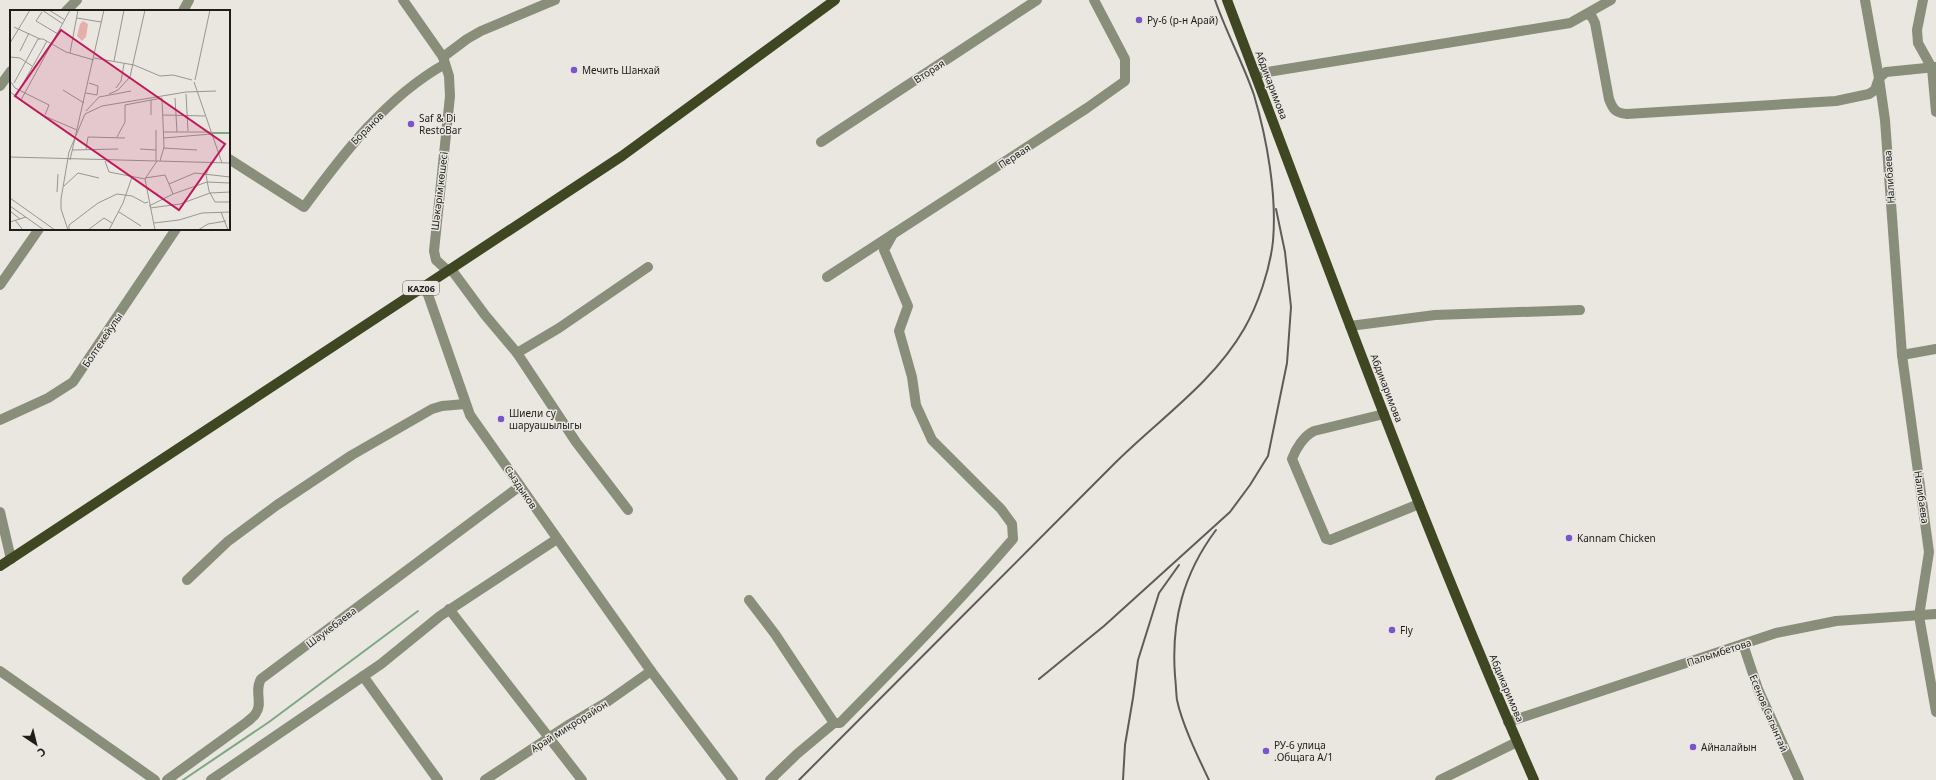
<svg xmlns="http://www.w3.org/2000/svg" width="1936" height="780" font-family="'Noto Sans',sans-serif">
	<rect width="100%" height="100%" fill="#eae7e1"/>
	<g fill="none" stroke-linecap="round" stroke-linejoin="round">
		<polyline stroke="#7ea784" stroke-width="2" points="183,780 269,722 418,611"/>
		<g stroke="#898e7a" stroke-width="10">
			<polyline points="403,0 443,57 449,76 450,96 434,251 436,260 448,271"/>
			<polyline points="1865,0 1879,78 1885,120 1902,355 1929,552 1919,616 1936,712"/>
			<polyline points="1923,0 1917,30 1918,43 1932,68 1936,112"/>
			<polyline points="66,11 77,0"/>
			<polyline points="183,11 189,0"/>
			<path d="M1587 14 1592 17 1595 23 1609 99C1613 110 1616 113 1627 114L1836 101 1869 94 1875 90 1879 78 1886 72 1936 67"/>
			<polyline points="443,57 467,39 481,31 555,0"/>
			<polyline points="1255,74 1570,23 1611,0"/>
			<polyline points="0,86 11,71"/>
			<polyline points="821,142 1037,0"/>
			<path d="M229 159 304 207C343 154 386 97 445 64"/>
			<polyline points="451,269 485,315 517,353 559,328 648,267"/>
			<polyline points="827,277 1087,108 1125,81 1125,59 1094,0"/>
			<polyline points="0,285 39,229"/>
			<polyline points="425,286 470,415 651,671 733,780"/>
			<polyline points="1350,326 1435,315 1580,310"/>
			<polyline points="517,353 576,442 628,510"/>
			<polyline points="1902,355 1936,349"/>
			<path d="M1384 414 1314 431C1304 436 1296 448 1292 459L1326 539 1330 540 1419 504"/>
			<polyline points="0,420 48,398 73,382 176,229"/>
			<polyline points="0,512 11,559"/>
			<polyline points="187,580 227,542 277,505 352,455 432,409 442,406 465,404"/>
			<polyline points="749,600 775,634 834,723 797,754 770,780"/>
			<polyline points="449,609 582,780"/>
			<polyline points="1743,644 1758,689 1799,780"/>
			<polyline points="0,671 155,780"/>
			<polyline points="363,676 438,780"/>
			<polyline points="1508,722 1776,633 1836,621 1936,614"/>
			<path d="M834 723H840C899 663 958 603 1013 539L1012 524 1001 509 932 440 916 405 912 377 899 331 908 306 884 250 893 234"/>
			<path d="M167 780 247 722C250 719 254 717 256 713 263 704 254 691 261 679L520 486"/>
			<polyline points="211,780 381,664 440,616 557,539"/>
			<polyline points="485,780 570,724 607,702 651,671"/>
			<polyline points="1440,780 1517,742"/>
		</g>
		<g stroke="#3f4622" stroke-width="10">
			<path d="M1227 0C1326 261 1421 524 1534 780"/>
			<polyline points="0,566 622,156 835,0"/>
		</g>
		<g stroke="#5d5c59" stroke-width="2">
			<polyline points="1039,679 1104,626 1230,512 1250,485 1268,456 1287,363 1291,307 1285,252 1276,209"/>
			<path d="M799 780C904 674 1010 569 1115 463 1158 420 1213 383 1244 329 1258 305 1270 269 1273 241 1277 195 1267 139 1254 95 1243 63 1226 32 1215 0"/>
			<polyline points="1123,780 1125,745 1133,698 1138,660 1159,593 1179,565"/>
			<path d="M1209 780C1198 757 1182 724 1177 700 1176 693 1176 684 1175 676 1171 621 1183 574 1216 530"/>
		</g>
	</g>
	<g fill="#7b53cc" stroke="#eae7e1" stroke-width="1.5">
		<circle cx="1139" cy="20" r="4"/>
		<circle cx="574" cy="70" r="4"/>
		<circle cx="411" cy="124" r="4"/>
		<circle cx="501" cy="419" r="4"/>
		<circle cx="1569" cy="538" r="4"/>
		<circle cx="1392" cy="630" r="4"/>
		<circle cx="1693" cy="747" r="4"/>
		<circle cx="1266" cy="751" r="4"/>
	</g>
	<g text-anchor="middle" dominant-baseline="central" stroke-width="3" stroke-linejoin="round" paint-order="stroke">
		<rect fill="#eae7e1" stroke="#5b5a56" stroke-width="1" x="403" y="281" width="36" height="14" rx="3"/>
		<g font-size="9" font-weight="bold" fill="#1e1d1b">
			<text x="421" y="288">KАZ06</text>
		</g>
		<g font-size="10" fill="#1e1d1b" stroke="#eae7e1" text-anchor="start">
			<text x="1147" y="20">Ру-6 (р-н Арай)</text>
			<text x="582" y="70">Мечить Шанхай</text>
			<text x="419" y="118">Saf &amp; Di<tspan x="419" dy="12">RestoBar</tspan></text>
			<text x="509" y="413">Шиели су<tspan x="509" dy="12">шаруашылыгы</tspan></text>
			<text x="1577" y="538">Kannam Chicken</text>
			<text x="1400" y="630">Fly</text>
			<text x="1274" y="745">РУ-6 улица<tspan x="1274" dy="12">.Общага А/1</tspan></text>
			<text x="1701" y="747">Айналайын</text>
		</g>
		<g font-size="10" fill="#1e1d1b" stroke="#eae7e1">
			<text transform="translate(929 71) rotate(-33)">Вторая</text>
			<text transform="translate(1272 85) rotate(69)">Абдикаримова</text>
			<text transform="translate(367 128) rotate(-45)">Боранов</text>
			<text transform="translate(1014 156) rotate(-33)">Первая</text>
			<text transform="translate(1889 177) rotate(-94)">Налибаева</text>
			<text transform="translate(439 191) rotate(-83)">Шәкәрім көшесі</text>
			<text transform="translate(102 340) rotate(-56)">Болтекейулы</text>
			<text transform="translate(1387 388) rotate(69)">Абдикаримова</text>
			<text transform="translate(521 487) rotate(56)">Сыздыков</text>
			<text transform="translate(1922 497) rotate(82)">Налибаева</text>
			<text transform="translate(331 627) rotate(-37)">Шаукебаева</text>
			<text transform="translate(1719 652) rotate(-18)">Палымбетова</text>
			<text transform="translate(1507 688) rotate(67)">Абдикаримова</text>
			<text transform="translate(1769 713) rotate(67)">Есенов Сагынтай</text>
			<text transform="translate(569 726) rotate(-32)">Арай микрорайон</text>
		</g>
	</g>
	<g transform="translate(10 10)">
		<rect width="220" height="220" fill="#eae7e1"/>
		<path d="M73 11 78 14 76 27 72 31 67 26 70 14Z" fill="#e5b0aa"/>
		<path fill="none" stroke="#7ea784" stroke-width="2" d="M202 123H220"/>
		<path fill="none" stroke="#989692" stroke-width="1" d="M32 0 53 14M39 0 55 10M32 2 26 11 48 24M67 8 91 12M4 17 30 29M0 33 20 0M10 41 19 23M60 43 68 0M0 47 10 48 22 56M84 48 124 55 150 66 163 65 182 70M104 51 114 0M185 70 200 0M0 71 5 78 39 95 35 105M184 72 212 153M4 73 28 29H33L56 42 84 50M106 78 111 71 114 54M53 80 74 93M0 82 32 105 67 120M76 83 87 85 88 76 79 73M99 84 108 80 120 67 135 0M176 84 178 121M6 86 37 31M165 88 167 122M11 90 60 0M76 101 89 87 121 81M141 105V90L152 88 154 137 150 151M153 105 195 106M146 120V140M153 122H201M107 127 115 112V95L141 90M154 128 201 124M153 138 187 140M76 139 78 127 115 128M130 139 146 140V151M62 140 108 139M0 147 220 153M60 150 94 0M95 151 99 162 135 169M201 152 196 165 199 181 205 192H220M135 168 155 165 159 174M54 176 68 163 89 168M47 182 48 164M163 184 197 172 220 173M0 188 45 220M0 196 34 220M139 196 163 184 159 174 185 163 220 167M140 198 170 194 200 183 220 182M0 201 10 209M109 202 131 216M211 202 218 220M5 210 13 220M0 212 16 207M144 213 169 210 192 203 220 202M58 220 51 199V189L59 142 75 104 92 96 176 82 206 81M59 220V215L88 193 107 184 122 186 135 193 138 192M78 220 94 208 102 213M99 220 113 193 122 167M145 220 135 169 147 151M188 220 198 214 216 211"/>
		<path fill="#c2185b" fill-opacity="0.15" stroke="#c2185b" stroke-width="2" d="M51 20 215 134 169 200 5 86Z"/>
		<rect width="220" height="220" fill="none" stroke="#1e1d1b" stroke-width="2"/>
	</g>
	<g transform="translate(36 744) rotate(145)" stroke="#eae7e1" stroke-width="3" paint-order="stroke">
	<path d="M0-3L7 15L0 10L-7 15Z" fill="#1e1d1b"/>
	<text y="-6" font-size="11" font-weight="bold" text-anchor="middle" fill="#1e1d1b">С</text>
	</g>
</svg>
